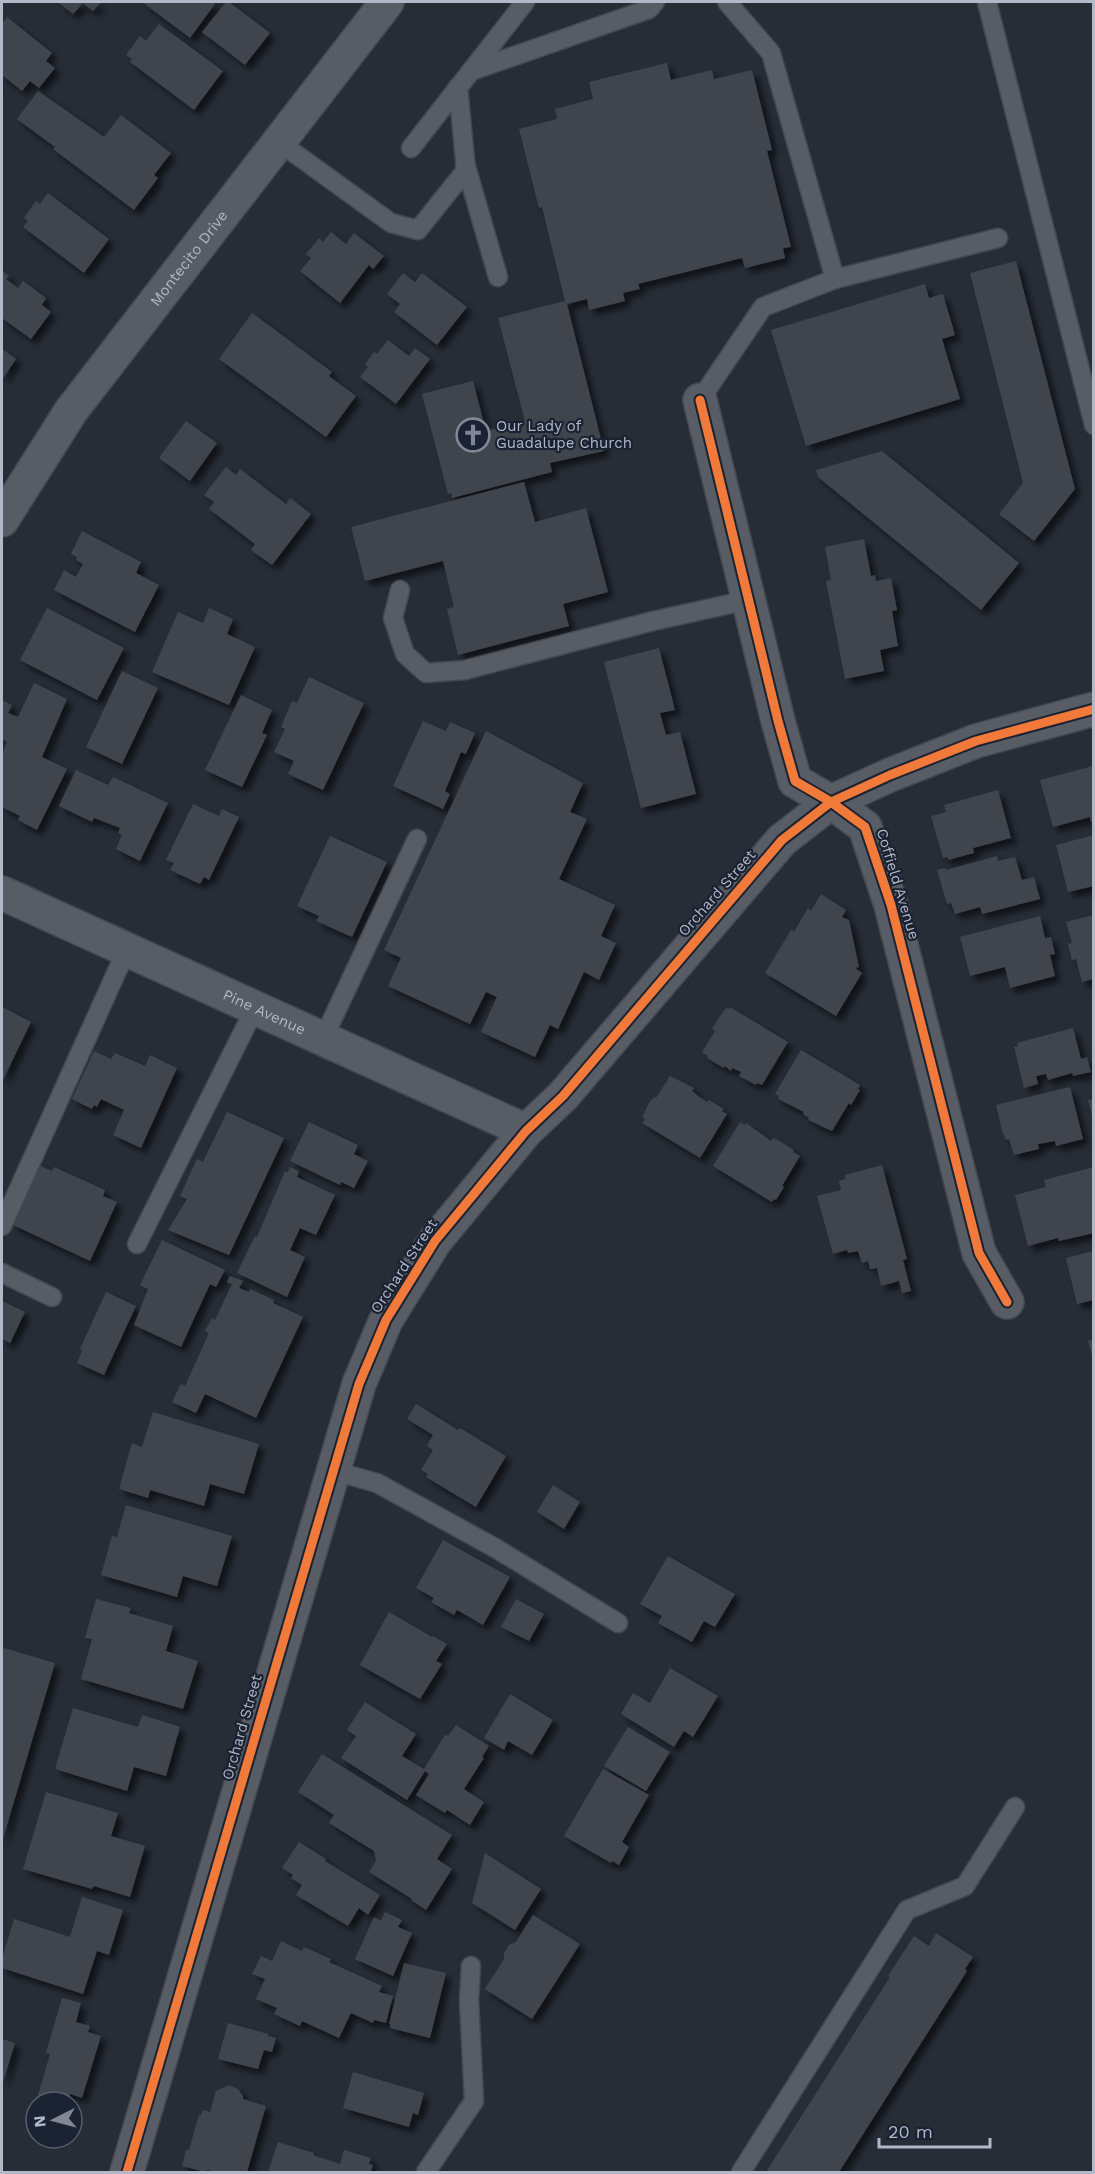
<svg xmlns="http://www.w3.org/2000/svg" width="1095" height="2174" font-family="'Work Sans',sans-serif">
	<defs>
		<filter id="shadow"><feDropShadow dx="5.5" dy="5.5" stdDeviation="3" flood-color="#0009"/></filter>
	</defs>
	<rect width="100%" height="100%" fill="#272d37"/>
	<g fill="#40454e" filter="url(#shadow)">
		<polygon points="58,2 101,2 93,11 83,3 73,14"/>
		<polygon points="142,2 212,2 215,4 190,38"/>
		<polygon points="226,2 229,2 270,33 245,65 202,32"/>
		<polygon points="7,17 52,53 46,61 55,68 39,88 30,81 22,91 2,75 2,24"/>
		<polygon points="159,24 223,71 194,110 130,62 132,59 126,55 140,36 146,41"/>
		<polygon points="667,63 671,80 712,70 714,79 752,70 772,150 767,151 791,247 783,248 785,258 745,268 742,258 638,284 640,289 623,293 625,301 589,310 587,299 567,304 604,451 550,463 552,472 452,498 451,493 448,494 422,394 473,381 486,431 525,421 498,318 565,301 542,207 539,208 519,129 557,119 555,109 593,99 589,82"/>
		<polygon points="38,91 104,137 121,115 171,153 154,175 158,178 134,210 53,149 55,147 17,119"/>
		<polygon points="48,193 109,239 84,273 23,227 28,221 24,218 36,201 40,204"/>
		<polygon points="331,232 346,244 354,233 384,256 373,269 369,265 340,303 300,271 311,258 306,254 319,238 323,242"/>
		<polygon points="1016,261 1075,489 1034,541 999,514 1023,483 970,273"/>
		<polygon points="2,271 9,276 6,279 18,288 23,281 46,298 42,305 51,312 31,339 2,318"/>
		<polygon points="403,273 415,282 422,273 467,307 437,345 394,312 400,304 387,294"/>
		<polygon points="925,284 929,298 943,294 955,335 942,339 960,399 806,446 771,330"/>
		<polygon points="252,313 332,372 329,376 356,396 326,437 219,359"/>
		<polygon points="388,340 409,356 415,348 430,359 396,404 360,377 368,367 365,364 374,352 377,354"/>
		<polygon points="2,349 16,359 2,380"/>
		<polygon points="186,421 217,443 190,481 159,458"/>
		<polygon points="882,451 1019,563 981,610 818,477 816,470"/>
		<polygon points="226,467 236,475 240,469 286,504 290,498 311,514 272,565 251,550 255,544 209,509 214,502 204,495"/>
		<polygon points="524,482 535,522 586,508 608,592 563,604 569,626 458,655 447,609 454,607 443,561 365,581 351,527"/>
		<polygon points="82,531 141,562 136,573 159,585 135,632 54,590 64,570 76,577 83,564 76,560 77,557 71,554"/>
		<polygon points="864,539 871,576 875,575 876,581 891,578 897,610 892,611 898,646 880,650 884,671 845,679 826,581 831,580 825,547"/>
		<polygon points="47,608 124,648 97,700 20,660"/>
		<polygon points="209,608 233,619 227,634 255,647 229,705 152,672 178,612 203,623"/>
		<polygon points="659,648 675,710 660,713 666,735 680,732 696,794 641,808 604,662"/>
		<polygon points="122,671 158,688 122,764 86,747"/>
		<polygon points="309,677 364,703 323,790 288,774 294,761 274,752 285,729 281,727 292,701 297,703"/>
		<polygon points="34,683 67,699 42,757 67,769 37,830 18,820 20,816 2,807 2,754 7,742 2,739 2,700 12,705 8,713 18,717"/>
		<polygon points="241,695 272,710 262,733 267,735 242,787 205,770"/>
		<polygon points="423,721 446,731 450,722 475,733 466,754 461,752 453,772 445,791 450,794 443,809 393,786"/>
		<polygon points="486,731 583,783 570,812 587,819 559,879 615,905 601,936 616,943 599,980 584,972 558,1029 550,1025 535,1057 481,1032 497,997 486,992 470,1024 388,986 401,958 384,950"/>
		<polygon points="1093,766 1094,821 1091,822 1090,817 1053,827 1040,780"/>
		<polygon points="76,770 108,785 113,777 168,803 140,861 116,849 122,835 118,833 120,828 94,818 92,822 59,806"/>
		<polygon points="998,790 1011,838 973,848 974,853 948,860 948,857 943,858 931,816 946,812 944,805"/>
		<polygon points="193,804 219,816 222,809 239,817 209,880 204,877 200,884 170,870 174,863 166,860"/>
		<polygon points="1094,835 1094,886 1068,892 1056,845"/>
		<polygon points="330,836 387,862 352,937 316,921 319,916 297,906"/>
		<polygon points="997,856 998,861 1015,857 1022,880 1034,877 1040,899 982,914 980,907 955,914 951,903 947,904 937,870 945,868 946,870"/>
		<polygon points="821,894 846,910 842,917 849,920 859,967 855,968 862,973 836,1016 765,973 791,930 794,932 808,908 811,911"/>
		<polygon points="1094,915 1094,979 1082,982 1076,959 1072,960 1068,944 1072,943 1066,922"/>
		<polygon points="1040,916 1045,938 1051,937 1055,954 1050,955 1055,976 1010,988 1005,967 970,976 960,937"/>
		<polygon points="2,1007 31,1022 2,1082"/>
		<polygon points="730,1007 788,1042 762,1085 757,1083 756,1085 739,1076 741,1072 732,1068 731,1071 725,1066 724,1068 707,1058 708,1056 702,1052 715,1031 712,1029 718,1019 726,1008 729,1009"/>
		<polygon points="1073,1028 1081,1059 1087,1057 1091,1072 1073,1076 1072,1073 1048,1080 1046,1074 1036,1076 1038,1084 1024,1088 1014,1047 1018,1046 1017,1043"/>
		<polygon points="801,1050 860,1085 858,1089 860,1090 851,1105 849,1103 832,1131 808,1120 809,1118 803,1114 804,1112 778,1099 779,1096 775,1094"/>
		<polygon points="94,1051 111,1059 115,1053 145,1066 150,1055 177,1068 141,1148 113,1135 124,1110 101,1099 97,1107 94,1105 92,1109 72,1099"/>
		<polygon points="670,1076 694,1088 692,1091 698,1096 707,1102 709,1100 724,1109 722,1111 727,1114 700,1158 642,1123 645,1119 642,1117 649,1103 654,1097 656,1098"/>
		<polygon points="1070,1087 1083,1139 1056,1146 1055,1141 1038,1144 1039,1149 1014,1155 1009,1139 1006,1140 1002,1131 996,1105"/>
		<polygon points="1094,1099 1094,1119 1093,1119 1088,1100"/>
		<polygon points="227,1112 284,1138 229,1255 168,1230 187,1199 180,1196 197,1159 203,1162"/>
		<polygon points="309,1122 358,1145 354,1154 368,1161 354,1188 341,1182 340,1185 290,1161"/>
		<polygon points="740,1122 745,1125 746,1123 771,1141 773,1138 778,1140 794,1150 793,1152 800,1156 782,1186 784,1187 776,1200 774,1199 772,1202 713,1166"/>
		<polygon points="38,1165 52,1171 54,1167 105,1190 103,1196 117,1202 90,1261 11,1224"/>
		<polygon points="882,1165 907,1259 903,1260 911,1291 902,1293 899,1281 881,1286 877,1268 870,1269 868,1261 862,1263 858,1251 848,1253 847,1250 833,1254 817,1196 841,1190 839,1181 846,1179 845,1175"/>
		<polygon points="290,1167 299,1171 297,1177 335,1195 316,1235 300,1228 290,1250 305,1257 287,1297 237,1273 255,1236 257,1237 285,1171 287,1173"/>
		<polygon points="1094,1167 1094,1233 1059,1241 1058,1238 1028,1246 1015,1195 1046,1187 1044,1180"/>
		<polygon points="162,1240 225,1270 216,1287 210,1284 181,1347 134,1325 148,1289 140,1285"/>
		<polygon points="1094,1251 1094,1300 1077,1304 1066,1258"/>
		<polygon points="230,1276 243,1281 239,1288 249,1292 250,1289 274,1300 273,1303 303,1317 256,1418 205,1394 196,1413 172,1402 181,1384 185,1386 209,1333 205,1331 212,1318 215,1320 232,1284 227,1282"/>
		<polygon points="106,1292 136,1306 104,1375 77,1363 82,1351 80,1349"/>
		<polygon points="2,1301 25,1312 10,1343 2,1339"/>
		<polygon points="1094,1339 1094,1358 1093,1359 1088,1341"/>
		<polygon points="416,1404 458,1430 460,1428 506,1456 476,1507 426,1477 428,1474 421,1470 433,1450 427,1446 433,1435 407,1419"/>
		<polygon points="153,1412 259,1444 244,1494 210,1484 204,1506 150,1490 148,1498 119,1489 132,1443 142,1447"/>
		<polygon points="553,1485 580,1502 564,1529 537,1512"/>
		<polygon points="126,1505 232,1536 217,1586 183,1576 177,1597 101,1575 112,1536 117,1537"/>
		<polygon points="443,1540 510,1577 483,1625 457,1610 454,1615 431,1602 434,1598 416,1588"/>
		<polygon points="668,1556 735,1594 715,1627 704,1621 692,1642 658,1623 662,1616 640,1604"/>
		<polygon points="96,1599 131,1608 129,1613 173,1626 166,1651 198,1661 183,1709 81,1679 92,1639 85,1638"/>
		<polygon points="516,1599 544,1614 529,1641 501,1627"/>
		<polygon points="389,1612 432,1637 433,1636 447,1644 436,1661 442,1664 420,1699 360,1665"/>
		<polygon points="4,1648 55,1663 2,1842 2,1657"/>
		<polygon points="670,1668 718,1696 693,1737 684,1731 674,1747 621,1714 633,1693 650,1703"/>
		<polygon points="510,1694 553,1720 532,1755 508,1741 504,1750 484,1738"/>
		<polygon points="365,1702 416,1734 402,1756 424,1769 445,1735 448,1736 456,1725 489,1746 482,1757 484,1758 464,1789 484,1802 470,1825 447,1810 445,1813 416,1795 429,1774 425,1771 407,1800 341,1758 356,1736 347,1730"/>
		<polygon points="73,1708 138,1727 142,1715 180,1727 166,1776 134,1767 127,1791 55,1769"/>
		<polygon points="628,1727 670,1752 646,1791 604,1766"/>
		<polygon points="322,1754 452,1835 437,1859 452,1869 426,1910 411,1900 412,1899 369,1872 376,1861 374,1851 329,1823 334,1815 298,1792"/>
		<polygon points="603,1769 649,1795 622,1842 629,1847 619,1865 612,1861 611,1863 564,1836"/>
		<polygon points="46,1792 118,1813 111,1836 145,1846 130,1897 94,1886 92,1889 23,1869"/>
		<polygon points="299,1842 326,1859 325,1861 380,1895 368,1915 359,1908 348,1926 296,1895 302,1885 291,1878 293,1875 282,1868"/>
		<polygon points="485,1853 541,1889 515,1930 472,1903"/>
		<polygon points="82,1897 123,1910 109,1955 97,1951 83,1994 2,1968 2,1959 14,1919 70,1937"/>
		<polygon points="385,1912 402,1920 398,1927 412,1933 393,1976 355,1959 374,1917 381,1921"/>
		<polygon points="533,1915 580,1944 532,2019 485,1989 504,1959 504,1953 509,1945 516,1942"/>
		<polygon points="936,1933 973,1957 965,1969 967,1971 839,2172 766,2172 890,1977 888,1976 914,1936 929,1946"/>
		<polygon points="281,1941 302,1951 304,1947 331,1959 329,1962 382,1986 379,1992 393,1996 386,2023 374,2020 373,2023 351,2013 339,2038 302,2021 300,2026 274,2014 277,2008 256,1999 265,1979 252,1974 261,1956 272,1961"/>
		<polygon points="404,1963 446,1973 430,2038 390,2028 390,2024 389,2024"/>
		<polygon points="62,1998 81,2003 76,2022 90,2026 88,2032 101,2036 82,2098 70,2094 68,2100 60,2097 58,2102 36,2102 50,2054 46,2053"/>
		<polygon points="228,2023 268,2034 268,2036 276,2038 272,2052 264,2050 258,2069 218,2059"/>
		<polygon points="2,2039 15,2043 2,2085"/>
		<polygon points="353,2072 424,2093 418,2115 413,2113 409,2127 343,2108"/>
		<polygon points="229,2085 238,2089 243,2096 243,2099 266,2106 247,2172 215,2172 207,2170 205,2172 182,2166 186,2150 189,2150 199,2115 201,2115 203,2110 210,2112 216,2091"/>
		<polygon points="278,2142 314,2153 313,2155 340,2164 344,2150 371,2158 369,2164 373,2165 371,2172 268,2172"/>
	</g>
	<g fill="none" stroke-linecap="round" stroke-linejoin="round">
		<g stroke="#444850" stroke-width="21">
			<g id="service">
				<polyline points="727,2 771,53 835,279 998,238"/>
				<polyline points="987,2 1094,425"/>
				<polyline points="471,71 649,9 655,2"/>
				<polyline points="279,142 391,223 418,230 466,170 458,87"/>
				<polyline points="411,148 525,2"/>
				<polyline points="465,163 498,277"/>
				<polyline points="700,400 763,307 835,279"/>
				<polyline points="400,590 393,618 405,654 426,673 465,670 653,621 748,600"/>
				<polyline points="323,1039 417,839"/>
				<polyline points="2,1226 127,949"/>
				<polyline points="137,1244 255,1008"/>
				<polyline points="2,1273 52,1297"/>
				<polyline points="334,1471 377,1483 497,1549 618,1623"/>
				<polyline points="426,2172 474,2101 469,2000 471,1966"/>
				<polyline points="741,2172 907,1910 965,1886 1015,1807"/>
			</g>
		</g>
		<g stroke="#444850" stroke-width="36">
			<g id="minor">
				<polyline points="700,400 778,721 795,781 831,802 865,827 891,905 979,1253 1007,1302"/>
				<path id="s1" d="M2 520 71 411 387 2"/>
				<path id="s2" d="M2 893 526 1131"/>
				<polyline points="127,2172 359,1384 386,1320 435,1241 526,1131 563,1096 782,840 831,802 890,775 976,741 1094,709"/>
			</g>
		</g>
		<use href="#service" stroke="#585c64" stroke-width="18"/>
		<use href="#minor" stroke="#585c64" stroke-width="33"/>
		<g stroke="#1b2231" stroke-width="13">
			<g id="cycleway">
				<polyline points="700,400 778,721 795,781 831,802 865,827 891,905 979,1253 1007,1302"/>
				<polyline points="127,2172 359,1384 386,1320 435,1241 526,1131 563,1096 782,840 831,802 890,775 976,741 1094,709"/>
			</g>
		</g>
		<use href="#cycleway" stroke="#f17a3a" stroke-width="9"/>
	</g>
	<defs>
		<g id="church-ring" transform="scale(1.725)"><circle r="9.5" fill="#1b2231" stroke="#818795" stroke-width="1.5"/><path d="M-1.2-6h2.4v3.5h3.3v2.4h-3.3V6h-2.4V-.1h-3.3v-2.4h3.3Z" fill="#818795"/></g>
	</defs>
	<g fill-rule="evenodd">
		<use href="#church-ring" x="473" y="435"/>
	</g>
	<g text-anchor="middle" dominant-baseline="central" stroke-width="4.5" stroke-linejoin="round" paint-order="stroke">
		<g font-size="15" fill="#b1b8c8" stroke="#1b2231">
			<text stroke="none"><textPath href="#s1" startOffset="322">Montecito Drive</textPath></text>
			<text transform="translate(898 884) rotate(73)">Coffield Avenue</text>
			<text transform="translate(717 893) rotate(-49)">Orchard Street</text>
			<text stroke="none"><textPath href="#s2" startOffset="288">Pine Avenue</textPath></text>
			<text transform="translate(404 1266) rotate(-57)">Orchard Street</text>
			<text transform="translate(242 1727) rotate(-74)">Orchard Street</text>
		</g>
		<g font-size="15" fill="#b1b8c8" stroke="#1b2231" text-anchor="start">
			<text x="496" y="426">Our Lady of<tspan x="496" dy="17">Guadalupe Church</tspan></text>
		</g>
	</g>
	<rect width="1095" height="2174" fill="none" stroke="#b1b8c8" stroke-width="6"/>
	<g transform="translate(54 2120) rotate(264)"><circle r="28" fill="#1b2231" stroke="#575e6d" stroke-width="1.5"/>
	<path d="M0-4.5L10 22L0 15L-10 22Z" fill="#818795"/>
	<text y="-9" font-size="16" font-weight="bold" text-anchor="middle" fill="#b1b8c8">N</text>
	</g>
	<path d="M879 2138v9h111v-9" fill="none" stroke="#b1b8c8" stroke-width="3"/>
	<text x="888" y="2138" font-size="18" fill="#b1b8c8" stroke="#1b2231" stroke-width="4.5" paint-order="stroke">20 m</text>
</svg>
